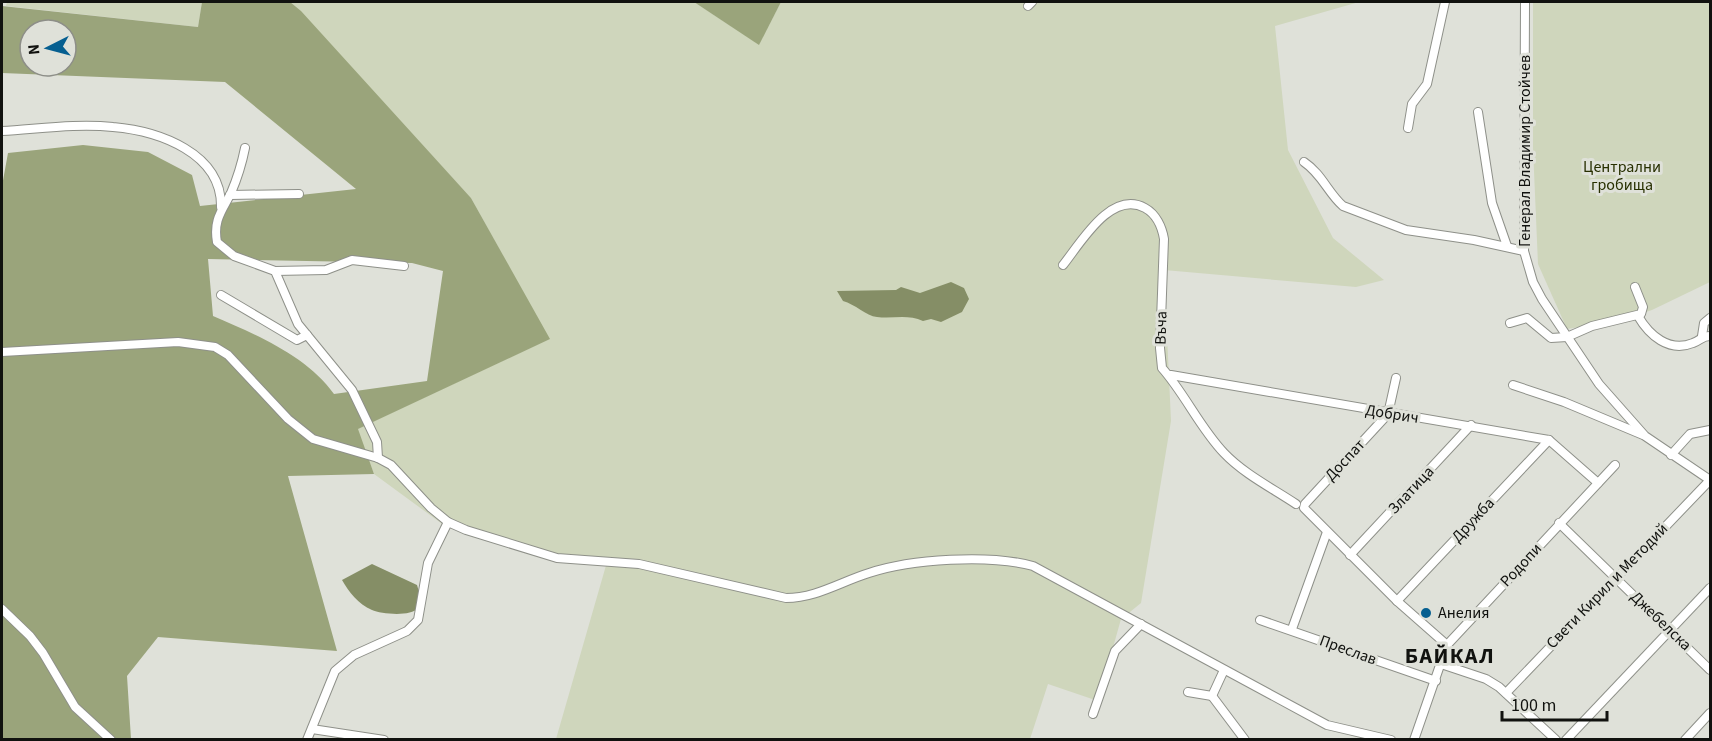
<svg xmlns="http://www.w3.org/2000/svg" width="1712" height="741" font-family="'Source Sans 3',sans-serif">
	<rect width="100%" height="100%" fill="#dfe1d9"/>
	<g fill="#cfd6bc">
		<polygon points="7,2 202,2 198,27 6,6"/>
		<polygon points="290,2 694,2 759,44 781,2 1359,2 1275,26 1288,150 1333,238 1384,280 1356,287 1164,270 1171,421 1141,603 1125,616 1063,582 1121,619 1098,701 1048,684 1030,739 556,739 607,562 557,558 445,526 374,474 357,429 549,339 471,198"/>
		<polygon points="1533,2 1710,2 1710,282 1652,310 1622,320 1567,329 1538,264 1533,148"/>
	</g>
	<g fill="#9aa47b" fill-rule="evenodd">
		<path d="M202 2H290L301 11 471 198 550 339 358 429 374 474 288 476 337 651 158 637 127 676 131 739H2V186L8 153 83 145 148 152 192 175 200 206 356 189 225 82 2 73V6L198 27ZM30 30H66V66H30ZM208 259 412 263 443 271 427 381 334 394C307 356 255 334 213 316Z"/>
		<polygon points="694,2 781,2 759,45"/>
	</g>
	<g fill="#858e66">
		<path d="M951 282 964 288 969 299 962 312 941 322 931 319 923 321C908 314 893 319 877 317 866 316 855 304 843 301L837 291 896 290 901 287 920 293Z"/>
		<path d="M372 564 417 585C419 592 423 601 418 608 411 617 381 614 372 610 358 604 349 592 342 580Z"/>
	</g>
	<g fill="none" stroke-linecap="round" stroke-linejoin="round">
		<g stroke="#8e9089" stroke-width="10">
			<g id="minor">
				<polyline points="1525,2 1524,251 1533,282 1542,299 1599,384 1645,436 1710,480"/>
				<polyline points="1028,6 1032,2"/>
				<polyline points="1478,112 1492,203 1507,246"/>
				<polyline points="1408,128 1412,104 1427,84 1445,2"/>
				<path d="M2 131C38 129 77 123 113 127 159 131 222 153 221 207"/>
				<path d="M245 148C242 163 237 179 231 193 222 211 213 220 217 242L234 256 275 271 298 324 352 390 377 442 378 458"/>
				<path d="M1304 162C1322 174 1328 193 1343 206L1406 230 1474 240 1524 251"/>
				<polyline points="230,195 299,194"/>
				<path d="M1063 265C1080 244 1111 189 1145 208 1156 214 1162 227 1164 239L1160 348 1162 368C1185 394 1200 428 1224 453 1244 474 1272 488 1296 504"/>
				<polyline points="275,271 326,270 352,260 404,266"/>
				<polyline points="221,295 297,340 307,335"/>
				<path d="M1638 316C1649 335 1669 353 1693 343 1701 340 1702 336 1710 336"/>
				<polyline points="1510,323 1527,318 1551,338 1567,337 1592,326 1641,314 1643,307 1635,287"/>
				<polyline points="1702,336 1704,323 1710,318"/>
				<path d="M2 352 178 342 215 347 228 355 288 419 313 439 378 458 391 465 431 508 448 522 466 530 557 558 639 564 786 598C816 598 840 582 869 573 911 559 989 554 1033 566L1327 725 1391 740"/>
				<polyline points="1171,375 1549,440 1598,483"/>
				<polyline points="1396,378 1388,414 1305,504 1304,508 1397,601 1447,645"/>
				<polyline points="1513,385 1564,402 1643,435"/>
				<polyline points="1671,455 1690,434 1710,430"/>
				<polyline points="1559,523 1710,670"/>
				<polyline points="1350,555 1471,425"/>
				<polyline points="1397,601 1549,440"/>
				<polyline points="2,609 30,636 43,653 75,707 111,740"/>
				<polyline points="1260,620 1436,681"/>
				<polyline points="1292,629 1327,532"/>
				<polyline points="1441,664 1486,679 1499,687 1556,740"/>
				<polyline points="1188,692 1212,696 1224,670"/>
				<polyline points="1506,693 1710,480"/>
				<polyline points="1212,696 1245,740"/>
				<polyline points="1093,714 1115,651 1141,624"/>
				<polyline points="312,729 384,740"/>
				<polyline points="307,740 335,671 354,655 407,631 418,620 428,563 448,522"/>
				<polyline points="1414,740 1447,645 1615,465"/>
				<polyline points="1566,740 1710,588"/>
				<polyline points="1685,740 1710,713"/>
			</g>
		</g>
		<use href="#minor" stroke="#fff" stroke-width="8"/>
	</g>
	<circle fill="#065f90" stroke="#dfe1d9" stroke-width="2" cx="1426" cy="613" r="6"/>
	<g text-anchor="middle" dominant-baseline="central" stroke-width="6" stroke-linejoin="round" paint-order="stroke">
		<g font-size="16" fill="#11120f" stroke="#dfe1d9">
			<text transform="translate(1525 151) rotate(-90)">Генерал Владимир Стойчев</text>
			<text transform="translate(1161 328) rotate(-88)">Въча</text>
			<text transform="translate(1392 414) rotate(9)">Добрич</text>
			<text transform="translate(1345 460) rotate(-47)">Доспат</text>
			<text transform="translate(1411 490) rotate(-47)">Златица</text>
			<text transform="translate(1473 520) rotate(-47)">Дружба</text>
			<text transform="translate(1521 565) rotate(-47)">Родопи</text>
			<text transform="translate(1607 586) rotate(-46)">Свети Кирил и Методий</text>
			<text transform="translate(1661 621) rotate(44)">Джебелска</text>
			<text transform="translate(1348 650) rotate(20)">Преслав</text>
		</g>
		<g font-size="16" fill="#272f00" stroke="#dfe1d9">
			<text x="1622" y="167">Централни<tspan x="1622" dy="18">гробища</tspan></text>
		</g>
		<g font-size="16" fill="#11120f" stroke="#dfe1d9" text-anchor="start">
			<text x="1438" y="613">Анелия</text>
		</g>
		<g font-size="22" font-weight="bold" letter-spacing="1.5" fill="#11120f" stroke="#dfe1d9">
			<text x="1450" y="656">БАЙКАЛ</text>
		</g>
	</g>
	<rect width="1712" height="741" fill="none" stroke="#11120f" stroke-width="6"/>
	<g transform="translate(48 48) rotate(264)"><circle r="28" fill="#dfe1d9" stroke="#8d8e88" stroke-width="1.5"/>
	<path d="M0-4.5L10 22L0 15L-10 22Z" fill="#065f90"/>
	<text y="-9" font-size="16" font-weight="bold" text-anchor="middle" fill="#11120f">N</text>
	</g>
	<path d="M1502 711v9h105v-9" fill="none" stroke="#11120f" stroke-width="3"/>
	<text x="1511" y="711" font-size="18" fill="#11120f" stroke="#dfe1d9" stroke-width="4.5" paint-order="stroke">100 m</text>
</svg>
